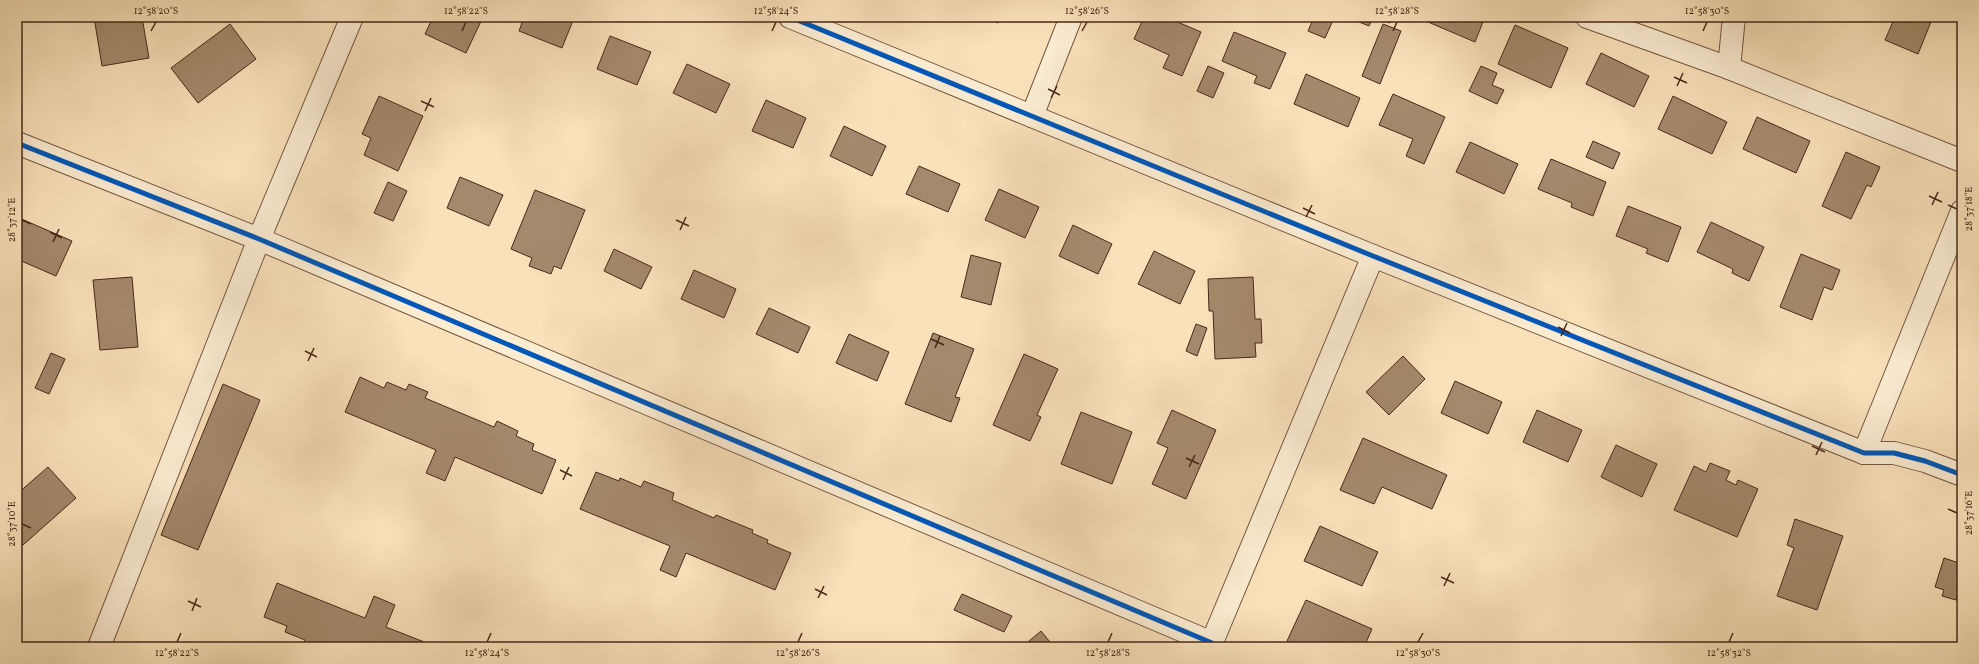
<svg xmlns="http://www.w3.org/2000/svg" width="1979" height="664" font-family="Vollkorn,serif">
	<rect width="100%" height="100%" fill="#f9e1ba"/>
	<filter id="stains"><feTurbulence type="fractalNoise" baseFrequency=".005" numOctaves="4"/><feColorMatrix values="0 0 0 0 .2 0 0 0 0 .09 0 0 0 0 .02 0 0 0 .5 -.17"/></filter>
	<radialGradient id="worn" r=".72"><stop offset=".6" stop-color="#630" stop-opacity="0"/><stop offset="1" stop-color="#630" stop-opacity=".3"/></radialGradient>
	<g fill="#a4896c" stroke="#472918">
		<polygon points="94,17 142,17 149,58 102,66"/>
		<polygon points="433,17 483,17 466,53 425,34"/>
		<polygon points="524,17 571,17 574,18 562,48 519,31"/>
		<polygon points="985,17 1000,17 998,23"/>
		<polygon points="1144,17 1166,17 1201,32 1182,76 1163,68 1169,55 1134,39"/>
		<polygon points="1314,17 1334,18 1325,38 1308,31"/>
		<polygon points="1347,17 1373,17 1369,26"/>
		<polygon points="1376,17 1393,17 1390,23"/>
		<polygon points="1422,17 1485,17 1475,42 1421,19"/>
		<polygon points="1895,17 1933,17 1918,54 1885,40"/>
		<polygon points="230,24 256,59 198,103 171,68"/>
		<polygon points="1383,24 1401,31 1380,84 1362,76"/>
		<polygon points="1515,25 1568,48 1551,88 1498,64"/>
		<polygon points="1234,32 1286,53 1270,89 1254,83 1257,76 1222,61"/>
		<polygon points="610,36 651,52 637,85 597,69"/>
		<polygon points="1601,53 1649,76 1634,107 1586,84"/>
		<polygon points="687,64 730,84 716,113 673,93"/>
		<polygon points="1208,66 1224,73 1213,98 1197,91"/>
		<polygon points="1481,66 1497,73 1492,85 1504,90 1497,104 1469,91"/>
		<polygon points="1306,74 1360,98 1348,127 1294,104"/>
		<polygon points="1393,94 1445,117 1424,164 1406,156 1413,139 1379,125"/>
		<polygon points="379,96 423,116 398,171 364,155 371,138 362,134"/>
		<polygon points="1673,96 1727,122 1712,154 1658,129"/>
		<polygon points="766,100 806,118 793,148 752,131"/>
		<polygon points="1757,117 1810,141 1796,173 1743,149"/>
		<polygon points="844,126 886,146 872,176 830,156"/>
		<polygon points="1593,141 1620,153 1613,169 1586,157"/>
		<polygon points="1470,142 1518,164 1504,194 1456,172"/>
		<polygon points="1846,152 1880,167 1871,187 1867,185 1851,219 1822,206"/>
		<polygon points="1551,159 1606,182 1593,216 1571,207 1572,203 1538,189"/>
		<polygon points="919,166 960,184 948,212 906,194"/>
		<polygon points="460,177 503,195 489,226 447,208"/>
		<polygon points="388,182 407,191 393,221 374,213"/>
		<polygon points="999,189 1039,207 1025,238 985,220"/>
		<polygon points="535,190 585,210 561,269 554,266 551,274 529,266 532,258 511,249"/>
		<polygon points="1628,206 1681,227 1668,262 1646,253 1648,249 1616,236"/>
		<polygon points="17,217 72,241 56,276 19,260 17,263"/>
		<polygon points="1711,222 1764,247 1749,281 1732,273 1733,269 1697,252"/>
		<polygon points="1073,225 1112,244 1098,274 1059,256"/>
		<polygon points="614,249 652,267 641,289 604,271"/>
		<polygon points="1154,251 1195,271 1180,304 1138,284"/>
		<polygon points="1801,254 1840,270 1832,290 1824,287 1812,320 1780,307"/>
		<polygon points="971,255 1001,263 991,305 961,297"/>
		<polygon points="694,270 736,289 724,318 681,299"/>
		<polygon points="132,277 138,347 100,350 93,280"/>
		<polygon points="1253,277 1255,319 1261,319 1262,343 1255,343 1256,357 1215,359 1213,311 1209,311 1208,279"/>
		<polygon points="769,308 810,327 798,353 756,334"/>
		<polygon points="1196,324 1207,328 1197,356 1186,351"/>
		<polygon points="933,333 974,349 955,397 960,398 951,422 905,404"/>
		<polygon points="849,334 889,352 877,381 836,363"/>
		<polygon points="51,353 65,359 49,394 35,388"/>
		<polygon points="1024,354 1058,369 1037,415 1041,417 1030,441 993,425"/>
		<polygon points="1403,356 1425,379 1389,415 1366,392"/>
		<polygon points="360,377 384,388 387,382 406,390 409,384 428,392 425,398 494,427 497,421 518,431 516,436 534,444 532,450 556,460 542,494 455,457 445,481 426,473 436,450 345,412"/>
		<polygon points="1455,381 1502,402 1488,434 1441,413"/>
		<polygon points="223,384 260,400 198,550 161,535"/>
		<polygon points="1172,410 1216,430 1186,499 1152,484 1168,448 1157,443"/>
		<polygon points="1537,410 1582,430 1568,462 1523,442"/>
		<polygon points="1081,412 1132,432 1112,484 1061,464"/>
		<polygon points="1363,438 1447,475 1432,509 1382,487 1374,504 1340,490"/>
		<polygon points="1616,445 1657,464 1642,497 1601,477"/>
		<polygon points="1710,463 1730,471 1726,480 1736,485 1738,480 1758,489 1737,537 1674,510 1694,466 1706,472"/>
		<polygon points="48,467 76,498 23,545 17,539 17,494"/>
		<polygon points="596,472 619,481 620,478 641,487 644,481 674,493 672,500 714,518 716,515 753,530 752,533 768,540 767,543 791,553 775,590 686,553 676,577 660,570 670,546 580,509"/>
		<polygon points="1795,519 1843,536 1817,610 1777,596 1794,548 1787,545"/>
		<polygon points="1320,526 1378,552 1362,586 1304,561"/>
		<polygon points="1944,558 1962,564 1962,578 1956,600 1942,596 1944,590 1935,587"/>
		<polygon points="277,583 365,618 374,596 395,605 386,627 437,647 307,647 302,645 305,640 285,632 287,626 264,617"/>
		<polygon points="962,594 1012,616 1004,632 954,610"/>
		<polygon points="1306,600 1372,629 1364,647 1301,647 1287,641"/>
		<polygon points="1041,631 1054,647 1022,647"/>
	</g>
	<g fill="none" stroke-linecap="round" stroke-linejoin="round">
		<g stroke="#745740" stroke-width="24">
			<g id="minor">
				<polyline points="790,17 1373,256 1864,453 1894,453 1925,461 1962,475"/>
				<polyline points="1587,17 1729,68 1962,161"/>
				<polyline points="1729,68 1734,17"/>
				<polyline points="1032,116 1071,17"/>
				<polyline points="17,143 259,239 1212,643"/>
				<polyline points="1864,453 1962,211"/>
				<polyline points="99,647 259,239 352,17"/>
				<polyline points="1210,647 1373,256"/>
			</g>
		</g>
		<use href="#minor" stroke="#fbecd2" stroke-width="22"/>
		<g stroke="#fbecd2" stroke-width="8">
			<g id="cycleway">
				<polyline points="790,17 1373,256 1864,453 1894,453 1925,461 1962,475"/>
				<polyline points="17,143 259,239 1212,643"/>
			</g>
		</g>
		<use href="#cycleway" stroke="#0057b8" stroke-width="5"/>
	</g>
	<path fill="none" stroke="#472918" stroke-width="1.5" d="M151 31 156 22M462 31 466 22M772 31 776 22M1082 31 1087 22M1393 31 1397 22M1703 31 1707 22M1674 77 1687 83M1677 86 1683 73M1048 89 1060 95M1051 98 1057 86M421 101 434 107M425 111 431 98M1929 196 1942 202M1932 205 1938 192M1948 205 1957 209M1303 208 1315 214M1306 217 1312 205M22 220 31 224M676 220 689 226M680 230 686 217M50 232 62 238M53 242 59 229M1558 327 1570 333M1561 336 1567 323M931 339 944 345M935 348 940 336M305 351 317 357M308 361 314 348M1812 446 1825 452M1816 455 1822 442M1186 458 1199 464M1189 467 1195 455M560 470 572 476M563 480 569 467M1948 509 1957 513M22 524 31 528M1441 577 1454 583M1444 586 1450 573M815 589 827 595M818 598 824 586M188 601 201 607M192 611 197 598M177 642 181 633M487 642 491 633M798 642 802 633M1108 642 1112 633M1418 642 1423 633M1729 642 1733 633"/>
	<rect width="1979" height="664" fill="none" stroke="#f9e1ba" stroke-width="44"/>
	<rect x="22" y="22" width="1935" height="620" fill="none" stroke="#472918" stroke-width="1.5"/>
	<g font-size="10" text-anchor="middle" fill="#472918">
		<text x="156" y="14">12°58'20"S</text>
		<text x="466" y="14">12°58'22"S</text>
		<text x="776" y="14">12°58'24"S</text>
		<text x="1087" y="14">12°58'26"S</text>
		<text x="1397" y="14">12°58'28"S</text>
		<text x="1707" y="14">12°58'30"S</text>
		<text transform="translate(1968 209) rotate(-90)" y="4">28°37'18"E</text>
		<text transform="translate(11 220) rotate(-90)" y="4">28°37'12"E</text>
		<text transform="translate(1968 513) rotate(-90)" y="4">28°37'16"E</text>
		<text transform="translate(11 524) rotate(-90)" y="4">28°37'10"E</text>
		<text x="177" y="656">12°58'22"S</text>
		<text x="487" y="656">12°58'24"S</text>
		<text x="798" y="656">12°58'26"S</text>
		<text x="1108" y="656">12°58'28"S</text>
		<text x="1418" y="656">12°58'30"S</text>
		<text x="1729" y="656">12°58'32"S</text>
	</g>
	<rect width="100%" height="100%" filter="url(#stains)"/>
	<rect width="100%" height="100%" fill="url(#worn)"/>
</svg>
